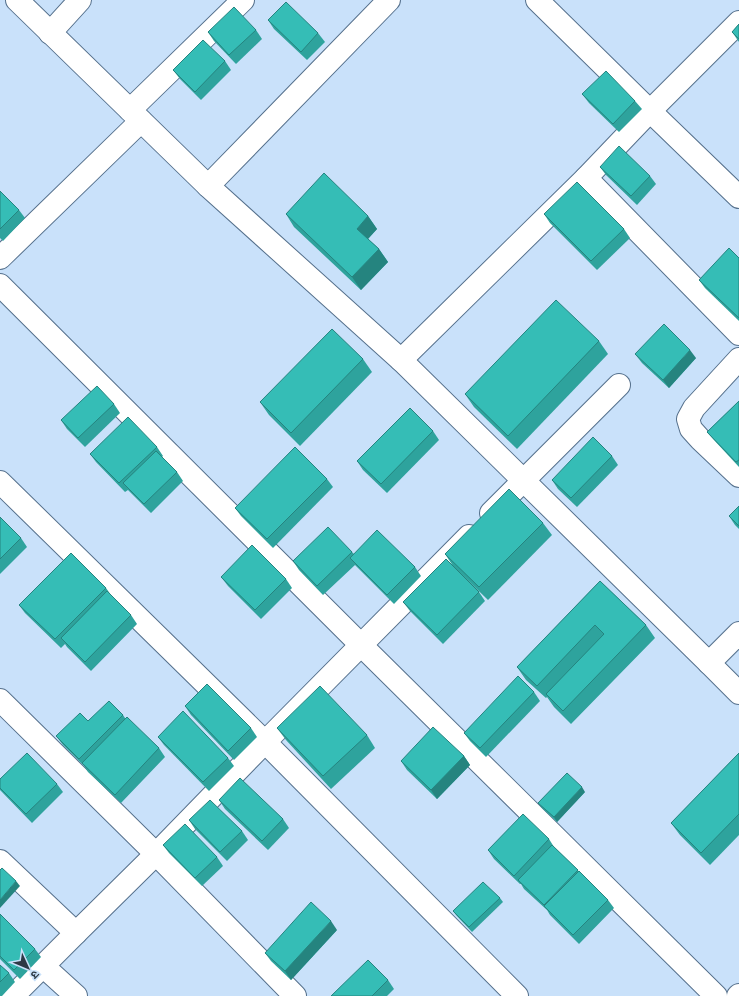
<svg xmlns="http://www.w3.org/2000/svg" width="739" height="996" font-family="'Noto Sans','Noto Sans Devanagari',sans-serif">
	<rect width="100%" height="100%" fill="#c9e1fa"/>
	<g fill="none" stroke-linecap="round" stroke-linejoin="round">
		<g stroke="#55708c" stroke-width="24">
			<g id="minor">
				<polyline points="17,0 208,186 401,360 709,663 739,693"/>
				<polyline points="537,0 650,111 739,197"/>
				<polyline points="50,33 80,0"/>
				<polyline points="130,110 243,0"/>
				<polyline points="586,178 739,334"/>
				<polyline points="208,186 389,0"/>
				<polyline points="0,258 141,121"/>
				<polyline points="0,285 361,645 716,996"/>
				<polyline points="739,359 694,408 688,419 691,429 700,439 739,476"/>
				<polyline points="401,360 586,178 650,111 739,22"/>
				<polyline points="0,482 265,742 517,996"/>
				<polyline points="491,513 619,385"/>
				<polyline points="709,663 739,633"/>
				<polyline points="0,700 156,854 295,996"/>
				<polyline points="0,861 76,933 13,996"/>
				<polyline points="76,933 156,854 265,742 469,536"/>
				<polyline points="43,966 76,996"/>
				<polyline points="738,996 739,995"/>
			</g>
		</g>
		<use href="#minor" stroke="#fff" stroke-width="22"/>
	</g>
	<g fill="#2ea39d">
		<polygon points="268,20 318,33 325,42 307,60 274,29"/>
		<polygon points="739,24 739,42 732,32"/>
		<polygon points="256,30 262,39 236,64 214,41 208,32"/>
		<polygon points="225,61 231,70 201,100 180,79 173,70"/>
		<polygon points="582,94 635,101 642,109 619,132 589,103"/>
		<polygon points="600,167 650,176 656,184 637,205 606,175"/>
		<polygon points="0,191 19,210 25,218 3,241 0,238"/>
		<polygon points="286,214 368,216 377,229 368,239 379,249 388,262 361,290 294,227"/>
		<polygon points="544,214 624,229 630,238 597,270 550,223"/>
		<polygon points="739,258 739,321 705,288 699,280"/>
		<polygon points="599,341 608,354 517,449 474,407 465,394"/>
		<polygon points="635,354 696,358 669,388 642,363"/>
		<polygon points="363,359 372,372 300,446 269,415 260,402"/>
		<polygon points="739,401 739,467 714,440 707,432"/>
		<polygon points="114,404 120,413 85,447 67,429 61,420"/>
		<polygon points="433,431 439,440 387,493 363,470 357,461"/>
		<polygon points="157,447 163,456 162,457 177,472 183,481 151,513 128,490 125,492 96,462 90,454"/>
		<polygon points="612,456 618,465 577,507 558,489 552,480"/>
		<polygon points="327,479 333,487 273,548 241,516 235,508"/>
		<polygon points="739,506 739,529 735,525 729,516"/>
		<polygon points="0,517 21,538 27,547 0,574"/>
		<polygon points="543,523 552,535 488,600 453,566 445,554"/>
		<polygon points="352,552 354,554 415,567 421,576 394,604 355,565 323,595 299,570 293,561"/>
		<polygon points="221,577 286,579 292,588 261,619 228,586"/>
		<polygon points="600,581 646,625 655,638 571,724 554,707 547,697 546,698 526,680 517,667"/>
		<polygon points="106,588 111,595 131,615 137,624 91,671 67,647 65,644 61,648 25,613 19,605"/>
		<polygon points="479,592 485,601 443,644 410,611 403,602"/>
		<polygon points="534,692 540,701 486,757 470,741 464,733"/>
		<polygon points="185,706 251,728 257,737 234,760 191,715"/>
		<polygon points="123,715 125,718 159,748 165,757 121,803 88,772 84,766 63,745 56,736 88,721"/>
		<polygon points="277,728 367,735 375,748 331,789 286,740"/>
		<polygon points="158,737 228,758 234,766 209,791 164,745"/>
		<polygon points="739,753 739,835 710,865 680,835 671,823"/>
		<polygon points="464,756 470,765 437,799 407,770 401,761"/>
		<polygon points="0,779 57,784 63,792 32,823 2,792 0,790"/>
		<polygon points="585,792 557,822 542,808 538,803"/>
		<polygon points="219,800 283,819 289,828 268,850 225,809"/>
		<polygon points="189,820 242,831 248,840 227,861 195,829"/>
		<polygon points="549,839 554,847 608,900 614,908 579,944 550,915 547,910 524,889 521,884 520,884 494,859 488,850"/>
		<polygon points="163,845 217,857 223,866 202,886 169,853"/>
		<polygon points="500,898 503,902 472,932 456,915 453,911"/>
		<polygon points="0,914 35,949 41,957 20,979 0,959"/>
		<polygon points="337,930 291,980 271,961 265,953"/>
		<polygon points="0,965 9,973 15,982 2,996 0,996"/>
		<polygon points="388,980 394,989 387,996 331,996"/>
	</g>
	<g fill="#25847f">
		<polygon points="368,216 377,229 366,241 357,229"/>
		<polygon points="379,249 388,262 361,290 352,277"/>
		<polygon points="690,350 696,358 669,388 663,380"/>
		<polygon points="464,756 470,765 437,799 431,790"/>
		<polygon points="582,787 585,792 557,822 554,817"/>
		<polygon points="16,881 20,886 0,908 0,900"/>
		<polygon points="331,921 337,930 291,980 285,971"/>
	</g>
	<g fill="#35bdb6" stroke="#25847f">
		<polygon points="286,2 318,33 301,52 268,20"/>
		<polygon points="234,7 256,30 229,55 208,32"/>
		<polygon points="739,24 739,39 732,32"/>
		<polygon points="203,40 225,61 195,92 173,70"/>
		<polygon points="606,71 635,101 613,124 582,94"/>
		<polygon points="619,146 650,176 631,196 600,167"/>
		<polygon points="324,173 368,216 357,229 379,249 352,277 286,214"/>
		<polygon points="577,182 624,229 591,261 544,214"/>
		<polygon points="0,191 19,210 0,229"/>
		<polygon points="729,248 739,258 739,318 699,280"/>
		<polygon points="556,300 599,341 508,436 465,394"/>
		<polygon points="664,324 690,350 663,380 635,354"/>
		<polygon points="332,329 363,359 291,433 260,402"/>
		<polygon points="97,386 114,404 78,438 61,420"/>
		<polygon points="739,401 739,460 736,462 707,432"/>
		<polygon points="410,408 433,431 381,484 357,461"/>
		<polygon points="128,417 157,447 119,483 90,454"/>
		<polygon points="593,437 612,456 571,498 552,480"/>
		<polygon points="295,447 327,479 267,539 235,508"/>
		<polygon points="156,451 177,472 144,504 123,483"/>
		<polygon points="509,489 543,523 479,587 445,554"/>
		<polygon points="739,506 739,526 729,516"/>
		<polygon points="0,517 21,538 0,559"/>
		<polygon points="328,527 352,552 317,586 293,561"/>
		<polygon points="377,530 415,567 387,595 350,558"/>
		<polygon points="252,545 286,579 255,610 221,577"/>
		<polygon points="71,553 106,588 55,639 19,605"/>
		<polygon points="446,559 479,592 437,635 403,602"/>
		<polygon points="600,581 646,625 563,711 546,694 604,634 595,625 537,686 517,667"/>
		<polygon points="107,591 131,615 85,662 61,638"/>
		<polygon points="518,676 534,692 480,748 464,733"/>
		<polygon points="207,684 251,728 228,751 185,706"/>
		<polygon points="320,686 367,735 323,776 277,728"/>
		<polygon points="109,701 123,715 79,759 56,736 80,713 88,721"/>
		<polygon points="183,711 228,758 203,782 158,737"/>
		<polygon points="127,717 159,748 115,795 82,763"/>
		<polygon points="433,727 464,756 431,790 401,761"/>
		<polygon points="27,753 57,784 26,814 0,788 0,779"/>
		<polygon points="739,753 739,814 701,853 671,823"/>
		<polygon points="567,773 582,787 554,817 538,803"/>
		<polygon points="240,778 283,819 262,841 219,800"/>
		<polygon points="210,800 242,831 220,852 189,820"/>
		<polygon points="523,814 549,839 514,876 488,850"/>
		<polygon points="185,824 217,857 195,878 163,845"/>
		<polygon points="552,845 578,870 544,905 518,880"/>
		<polygon points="2,868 16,881 0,900 0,870"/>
		<polygon points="579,871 608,900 573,935 544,906"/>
		<polygon points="483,882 500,898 469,927 453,911"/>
		<polygon points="311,902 331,921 285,971 265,953"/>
		<polygon points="0,914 35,949 14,970 0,956"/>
		<polygon points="368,960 388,980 372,996 331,996"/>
		<polygon points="0,965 9,973 0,982"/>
	</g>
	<g transform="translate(28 968) rotate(134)" stroke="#c9e1fa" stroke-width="3" paint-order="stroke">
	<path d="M0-3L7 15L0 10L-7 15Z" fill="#2d3945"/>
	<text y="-6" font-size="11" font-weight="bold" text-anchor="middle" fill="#2d3945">उ</text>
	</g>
</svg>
